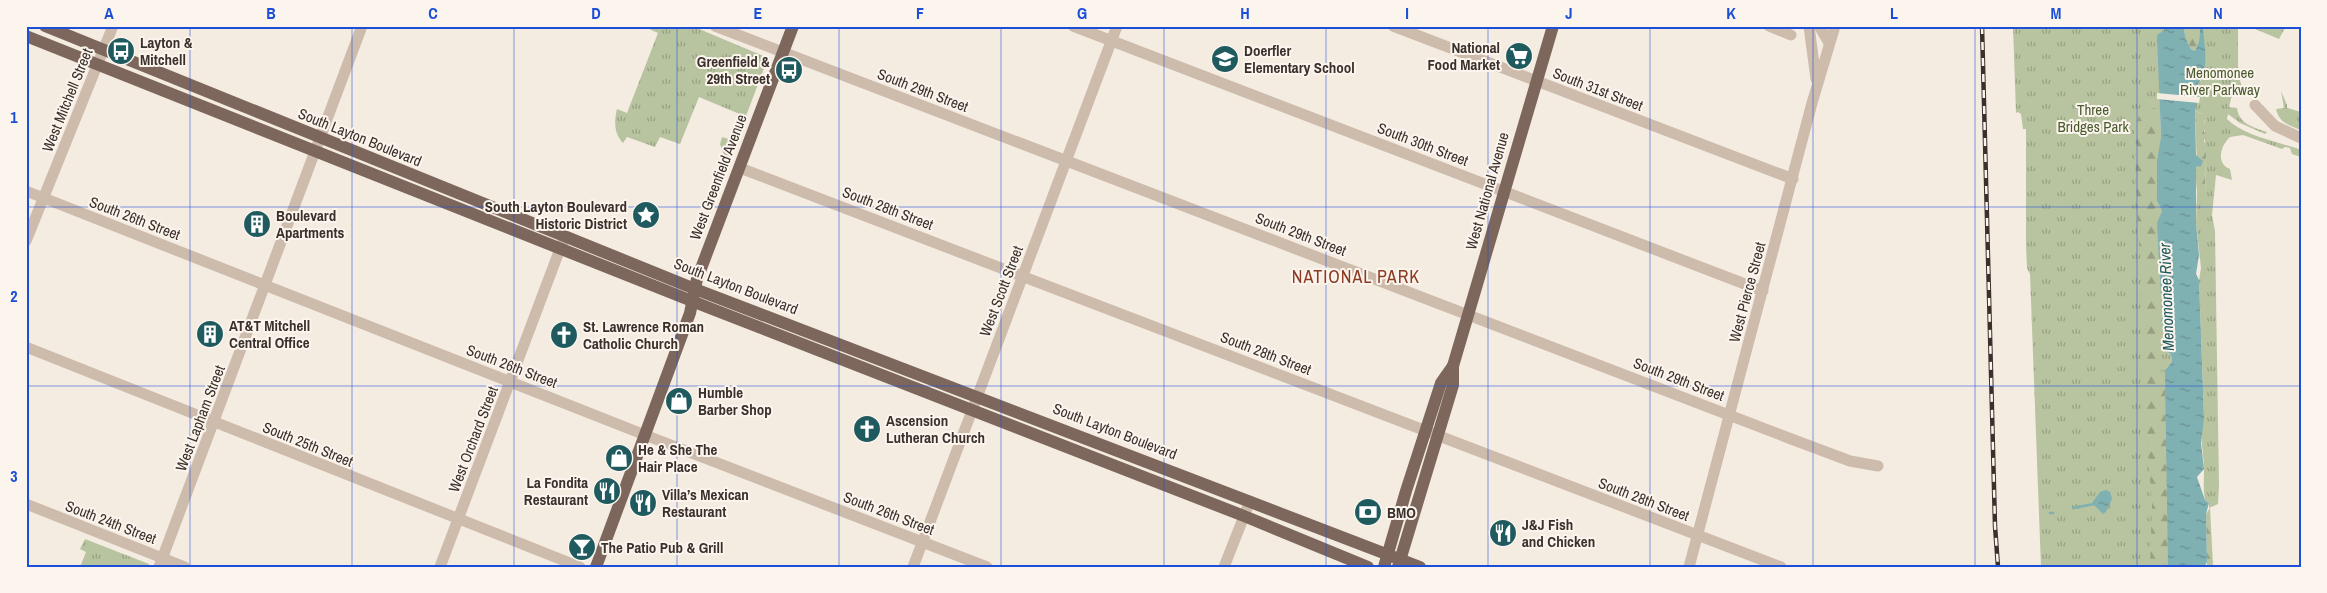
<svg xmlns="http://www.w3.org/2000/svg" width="2327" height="593" font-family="'Archivo Narrow',sans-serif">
	<defs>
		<pattern id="grass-tufts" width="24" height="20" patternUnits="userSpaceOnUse" patternTransform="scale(1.25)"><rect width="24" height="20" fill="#b8c4a0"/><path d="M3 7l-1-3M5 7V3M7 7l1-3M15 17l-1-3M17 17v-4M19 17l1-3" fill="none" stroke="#97a083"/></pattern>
		<pattern id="forest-firs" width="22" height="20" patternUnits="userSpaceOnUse" patternTransform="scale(1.25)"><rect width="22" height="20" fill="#b8c4a0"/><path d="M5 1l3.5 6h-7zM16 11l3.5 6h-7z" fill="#97a083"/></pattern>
		<pattern id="water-ripples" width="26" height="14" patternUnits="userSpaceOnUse" patternTransform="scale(1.25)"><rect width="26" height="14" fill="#7fb0b2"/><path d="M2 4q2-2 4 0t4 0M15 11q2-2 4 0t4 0" fill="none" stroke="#699091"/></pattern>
	</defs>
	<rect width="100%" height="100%" fill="#f4ebe1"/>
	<g fill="url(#grass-tufts)">
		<path d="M648 26H692L768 58 730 158 724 155 720 144 722 137 732 140 742 115 699 97 680 144 660 137 655 147 627 137 623 143C614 134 614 121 617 109L627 113 658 33 647 28Z"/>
		<polygon points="2013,26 2163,26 2164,31 2158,44 2161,137 2157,201 2162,211 2160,217 2168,352 2173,358 2169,366 2168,567 2041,567 2030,274 2027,268 2026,245 2026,129 2023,129 2021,114 2018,112 2016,113"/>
		<path d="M2203 26H2238V75L2244 92 2236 88 2232 95 2229 107 2237 108C2239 124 2253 127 2267 132L2265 134 2240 123 2228 114 2227 119C2246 137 2277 141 2301 150V157L2292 154 2290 148 2285 147 2282 149 2243 135 2230 137C2221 145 2215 163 2230 169L2232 180 2216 175 2212 215 2215 231 2219 485 2218 504 2209 508V503L2205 500C2203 489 2204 480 2204 469 2204 451 2198 435 2204 418L2199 280 2201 268 2196 223 2197 191 2205 192C2206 185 2205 117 2204 114L2195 111 2198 84 2202 79 2205 67Z"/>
		<polygon points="2248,26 2286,26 2279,39"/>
		<path d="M2281 91 2287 105V108L2301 112V130C2289 125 2279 123 2276 109L2284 108Z"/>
		<polygon points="85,539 149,564 148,567 80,567 86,552 80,549"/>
	</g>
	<g fill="url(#forest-firs)">
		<polygon points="2183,26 2200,26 2199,41 2195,51 2191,49 2186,39"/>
		<path d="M2160 107C2161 141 2156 176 2155 209L2164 350 2160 353 2162 371 2165 370 2168 567H2150L2152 504 2141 363 2145 354 2143 303 2140 291 2143 273 2137 228 2139 202 2137 199 2135 157 2138 147 2133 138 2140 111Z"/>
		<polygon points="2195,111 2204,114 2206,117 2204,122 2206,126 2204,131 2206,136 2204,141 2206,145 2205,193 2197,191 2195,171 2197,166"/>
		<polygon points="2210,508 2213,565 2207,567 2206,514"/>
	</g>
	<g fill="url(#water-ripples)">
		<path d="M2163 26H2183L2186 39 2191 49 2195 51 2199 41 2200 26H2203C2204 45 2210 68 2198 84L2200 90 2195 111 2196 155 2203 161 2201 166 2196 167V223L2199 255 2196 274 2199 280 2204 418 2201 443 2204 469 2197 477 2205 500 2209 503 2206 514 2207 562 2204 567H2168L2165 370C2173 363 2176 355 2164 350L2157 223 2162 211 2157 201V161L2161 137 2157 37 2158 34 2164 31Z"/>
		<polygon points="2106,490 2110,492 2112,499 2106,512 2103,514 2092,503 2100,492"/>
	</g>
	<polygon fill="#f4ebe1" points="2157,93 2200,97 2199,103 2157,99"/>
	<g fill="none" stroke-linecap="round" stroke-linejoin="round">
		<g stroke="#7fb0b2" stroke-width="2.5">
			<polyline points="2073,508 2094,504"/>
			<polyline points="2050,513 2053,513"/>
		</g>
		<g stroke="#cdbbac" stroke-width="11">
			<polyline points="715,26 1786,437 1850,461 1878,466"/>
			<polyline points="1073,26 1763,291"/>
			<polyline points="1393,26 1793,179"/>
			<polyline points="1769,26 1791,35"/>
			<polyline points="1809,26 1816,79"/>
			<polyline points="1819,26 1829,43"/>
			<polyline points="2255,105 2275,126 2301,138"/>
			<polyline points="740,168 1781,567"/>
			<polyline points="26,191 645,435 987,567"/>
			<polyline points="26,241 113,26"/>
			<polyline points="26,347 580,567"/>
			<polyline points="26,504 185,567"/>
			<polyline points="159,567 362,26"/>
			<polyline points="440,567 563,241"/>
			<polyline points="913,567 1117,26"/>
			<polyline points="1224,567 1250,501"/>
			<polyline points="1689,567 1812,103 1835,26"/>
		</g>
		<g stroke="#7d675c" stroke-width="12">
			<polyline points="45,26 695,289 1420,567"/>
			<polyline points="26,36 707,307 1244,516 1368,567"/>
			<polyline points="596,567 690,313 697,279 793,26"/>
			<polyline points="1384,567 1406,491 1441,383 1453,366"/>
			<polyline points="1398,567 1453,385 1453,366 1553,26"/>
		</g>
		<g stroke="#3b302b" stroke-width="4.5">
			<polyline id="rail" points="1982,26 1995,526 1998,567"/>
		</g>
		<use href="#rail" stroke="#fbf5ee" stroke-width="2.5" stroke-dasharray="8" stroke-linecap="butt"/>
	</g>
	<path fill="none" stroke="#1d4ed8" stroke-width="1" stroke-opacity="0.55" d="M190 26V567M352 26V567M514 26V567M677 26V567M839 26V567M1001 26V567M1164 26V567M1326 26V567M1488 26V567M1650 26V567M1813 26V567M1975 26V567M2137 26V567M26 207H2301M26 386H2301"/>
	<defs>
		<g id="bus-disc" transform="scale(1.4375)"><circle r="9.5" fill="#1f5a5e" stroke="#fbf5ee"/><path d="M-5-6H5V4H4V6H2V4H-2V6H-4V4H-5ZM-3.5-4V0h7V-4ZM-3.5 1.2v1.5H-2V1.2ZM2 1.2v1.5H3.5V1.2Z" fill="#fff"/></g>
		<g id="supermarket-disc" transform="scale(1.4375)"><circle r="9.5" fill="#1f5a5e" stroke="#fbf5ee"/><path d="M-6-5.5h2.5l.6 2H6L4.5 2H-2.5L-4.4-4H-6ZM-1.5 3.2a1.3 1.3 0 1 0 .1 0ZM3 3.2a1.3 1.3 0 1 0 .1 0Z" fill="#fff"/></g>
		<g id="school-disc" transform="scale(1.4375)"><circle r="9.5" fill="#1f5a5e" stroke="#fbf5ee"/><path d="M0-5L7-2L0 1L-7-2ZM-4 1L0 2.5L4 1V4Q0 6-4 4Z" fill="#fff"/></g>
		<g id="sight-disc" transform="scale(1.4375)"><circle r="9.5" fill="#1f5a5e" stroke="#fbf5ee"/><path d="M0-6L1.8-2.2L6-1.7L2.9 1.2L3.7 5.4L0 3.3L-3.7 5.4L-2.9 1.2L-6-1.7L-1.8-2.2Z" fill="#fff"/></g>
		<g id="building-disc" transform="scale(1.4375)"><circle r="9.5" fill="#1f5a5e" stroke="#fbf5ee"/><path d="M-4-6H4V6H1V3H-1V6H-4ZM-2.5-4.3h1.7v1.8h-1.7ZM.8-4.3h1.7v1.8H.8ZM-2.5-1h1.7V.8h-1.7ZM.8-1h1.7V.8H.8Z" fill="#fff"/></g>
		<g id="church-disc" transform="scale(1.4375)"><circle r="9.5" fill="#1f5a5e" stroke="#fbf5ee"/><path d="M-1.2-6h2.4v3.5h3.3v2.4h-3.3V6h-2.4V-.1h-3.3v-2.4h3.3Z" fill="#fff"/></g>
		<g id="shop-disc" transform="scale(1.4375)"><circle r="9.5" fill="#1f5a5e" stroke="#fbf5ee"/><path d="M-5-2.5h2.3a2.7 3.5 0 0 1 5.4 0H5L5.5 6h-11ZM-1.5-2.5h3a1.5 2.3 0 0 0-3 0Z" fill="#fff"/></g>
		<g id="restaurant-disc" transform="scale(1.4375)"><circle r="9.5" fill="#1f5a5e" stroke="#fbf5ee"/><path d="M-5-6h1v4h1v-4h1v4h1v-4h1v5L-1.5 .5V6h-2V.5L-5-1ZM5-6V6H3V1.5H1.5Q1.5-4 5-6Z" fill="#fff"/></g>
		<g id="bank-disc" transform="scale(1.4375)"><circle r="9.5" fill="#1f5a5e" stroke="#fbf5ee"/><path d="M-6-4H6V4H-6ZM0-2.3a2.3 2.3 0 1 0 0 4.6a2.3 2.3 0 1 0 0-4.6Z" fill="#fff"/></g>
		<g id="bar-disc" transform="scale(1.4375)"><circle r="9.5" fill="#1f5a5e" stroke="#fbf5ee"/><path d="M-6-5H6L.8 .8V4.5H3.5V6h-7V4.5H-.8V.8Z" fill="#fff"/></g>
	</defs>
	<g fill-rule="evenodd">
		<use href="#bus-disc" x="121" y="51"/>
		<use href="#supermarket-disc" x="1519" y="56"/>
		<use href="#school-disc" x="1225" y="59"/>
		<use href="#bus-disc" x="789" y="70"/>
		<use href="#sight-disc" x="646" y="215"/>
		<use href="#building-disc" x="257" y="224"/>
		<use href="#building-disc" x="210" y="334"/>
		<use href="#church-disc" x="564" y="335"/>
		<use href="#shop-disc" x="679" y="401"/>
		<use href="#church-disc" x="867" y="429"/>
		<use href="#shop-disc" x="619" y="458"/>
		<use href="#restaurant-disc" x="607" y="491"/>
		<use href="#restaurant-disc" x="643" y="503"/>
		<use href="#bank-disc" x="1368" y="512"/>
		<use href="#restaurant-disc" x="1503" y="533"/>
		<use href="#bar-disc" x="582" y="547"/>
	</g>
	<g text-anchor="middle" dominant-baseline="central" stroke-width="4" stroke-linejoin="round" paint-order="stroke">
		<g font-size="15" font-weight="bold" fill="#3b302b" stroke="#fbf5ee" text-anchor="start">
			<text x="140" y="42">Layton &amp;<tspan x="140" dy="17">Mitchell</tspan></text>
			<text x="1500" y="47" text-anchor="end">National<tspan x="1500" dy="17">Food Market</tspan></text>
			<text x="1244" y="50">Doerfler<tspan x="1244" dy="17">Elementary School</tspan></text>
			<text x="770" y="61" text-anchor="end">Greenfield &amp;<tspan x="770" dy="17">29th Street</tspan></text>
			<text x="627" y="206" text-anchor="end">South Layton Boulevard<tspan x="627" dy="17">Historic District</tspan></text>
			<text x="276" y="215">Boulevard<tspan x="276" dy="17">Apartments</tspan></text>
			<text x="229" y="325">AT&amp;T Mitchell<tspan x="229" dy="17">Central Office</tspan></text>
			<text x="583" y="326">St. Lawrence Roman<tspan x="583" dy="17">Catholic Church</tspan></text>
			<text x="698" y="392">Humble<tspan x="698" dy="17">Barber Shop</tspan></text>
			<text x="886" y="420">Ascension<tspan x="886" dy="17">Lutheran Church</tspan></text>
			<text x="638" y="449">He &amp; She The<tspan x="638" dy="17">Hair Place</tspan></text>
			<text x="588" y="482" text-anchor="end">La Fondita<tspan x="588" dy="17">Restaurant</tspan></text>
			<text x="662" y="494">Villa’s Mexican<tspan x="662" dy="17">Restaurant</tspan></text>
			<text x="1387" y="512">BMO</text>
			<text x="1522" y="524">J&amp;J Fish<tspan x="1522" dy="17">and Chicken</tspan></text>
			<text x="601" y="547">The Patio Pub &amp; Grill</text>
		</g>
		<g font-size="15" fill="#4a5a2e" stroke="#fbf5ee">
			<text x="2220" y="72">Menomonee<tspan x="2220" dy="17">River Parkway</tspan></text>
			<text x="2093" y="109">Three<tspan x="2093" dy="17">Bridges Park</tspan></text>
		</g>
		<g font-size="15" fill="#3b302b" stroke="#fbf5ee">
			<text transform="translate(1598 89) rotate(21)">South 31st Street</text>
			<text transform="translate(923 90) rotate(21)">South 29th Street</text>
			<text transform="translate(67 100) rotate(-68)">West Mitchell Street</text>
			<text transform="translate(360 137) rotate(22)">South Layton Boulevard</text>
			<text transform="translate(1423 144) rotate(21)">South 30th Street</text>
			<text transform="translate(718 177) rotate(-69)">West Greenfield Avenue</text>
			<text transform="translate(1487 191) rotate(-74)">West National Avenue</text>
			<text transform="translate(888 208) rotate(21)">South 28th Street</text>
			<text transform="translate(135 218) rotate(21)">South 26th Street</text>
			<text transform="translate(1301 234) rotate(21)">South 29th Street</text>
			<text transform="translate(736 286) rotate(21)">South Layton Boulevard</text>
			<text transform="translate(1001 291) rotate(-69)">West Scott Street</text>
			<text transform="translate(1747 292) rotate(-75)">West Pierce Street</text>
			<text transform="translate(1266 353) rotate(21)">South 28th Street</text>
			<text transform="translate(512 366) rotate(21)">South 26th Street</text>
			<text transform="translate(1679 379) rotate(21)">South 29th Street</text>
			<text transform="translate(200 418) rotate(-69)">West Lapham Street</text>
			<text transform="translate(1115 431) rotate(21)">South Layton Boulevard</text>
			<text transform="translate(473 439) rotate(-69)">West Orchard Street</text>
			<text transform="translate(308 444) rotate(22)">South 25th Street</text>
			<text transform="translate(1644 499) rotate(21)">South 28th Street</text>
			<text transform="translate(889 513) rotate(21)">South 26th Street</text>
			<text transform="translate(111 522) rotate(21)">South 24th Street</text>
		</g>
		<g font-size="16" font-style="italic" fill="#1f5a5e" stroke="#fbf5ee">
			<text transform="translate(2166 297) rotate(-92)">Menomonee River</text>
		</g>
		<g font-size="18" letter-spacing="1" fill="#8c3b22" stroke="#fbf5ee">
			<text x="1356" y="276">NATIONAL PARK</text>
		</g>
	</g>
	<rect width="2327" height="593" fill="none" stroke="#fbf5ee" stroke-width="55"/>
	<rect x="28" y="28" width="2272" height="538" fill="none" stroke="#1d4ed8" stroke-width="2"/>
	<g font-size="16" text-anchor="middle" font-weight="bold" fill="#1d4ed8">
		<text x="109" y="19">A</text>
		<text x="271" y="19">B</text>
		<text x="433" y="19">C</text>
		<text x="596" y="19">D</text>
		<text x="758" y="19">E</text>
		<text x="920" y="19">F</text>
		<text x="1082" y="19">G</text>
		<text x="1245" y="19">H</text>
		<text x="1407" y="19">I</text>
		<text x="1569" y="19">J</text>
		<text x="1731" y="19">K</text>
		<text x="1894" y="19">L</text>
		<text x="2056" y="19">M</text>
		<text x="2218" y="19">N</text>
		<text x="14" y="123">1</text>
		<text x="14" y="302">2</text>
		<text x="14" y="482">3</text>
	</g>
</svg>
